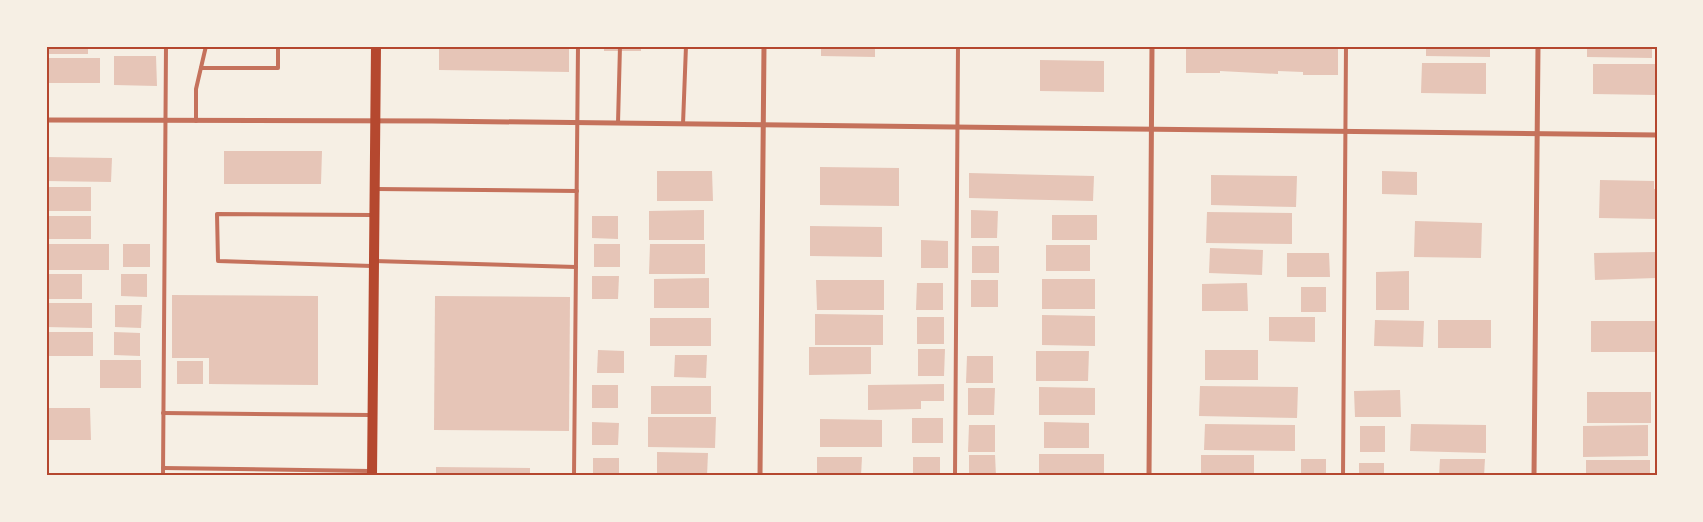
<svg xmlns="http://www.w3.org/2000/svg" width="1703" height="522" font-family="Cabin,sans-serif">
	<rect width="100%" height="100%" fill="#f6efe4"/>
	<g fill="#e6c5b7">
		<rect x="46" y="46" width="42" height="8"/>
		<rect x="229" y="46" width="33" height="3"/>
		<polygon points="439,46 569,46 569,72 439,70"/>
		<rect x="604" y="46" width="37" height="5"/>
		<polygon points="821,46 875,46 875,57 821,56"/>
		<polygon points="1186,46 1338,46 1338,75 1303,75 1303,72 1278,71 1278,74 1220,71 1220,73 1186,73"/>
		<rect x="1357" y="46" width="26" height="3"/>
		<polygon points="1426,46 1490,46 1490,57 1426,56"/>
		<polygon points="1587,46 1652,46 1652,58 1587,57"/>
		<polygon points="114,56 156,56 157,86 114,85"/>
		<rect x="46" y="58" width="54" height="25"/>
		<polygon points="1040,60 1104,61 1104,92 1040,91"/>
		<polygon points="1422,63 1486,63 1486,94 1421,93"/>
		<polygon points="1593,64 1657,64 1657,95 1593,94"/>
		<polygon points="224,151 322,151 321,184 224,184"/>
		<polygon points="46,157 112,158 111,182 46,181"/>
		<polygon points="820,167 899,168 899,206 820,205"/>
		<polygon points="657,171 712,171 713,201 657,201"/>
		<polygon points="1382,171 1417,172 1417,195 1382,194"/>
		<polygon points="969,173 1094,176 1093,201 969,198"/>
		<polygon points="1211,175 1297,176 1296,207 1211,205"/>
		<polygon points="1600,180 1654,181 1654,189 1657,189 1657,219 1599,218"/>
		<rect x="46" y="187" width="45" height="24"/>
		<polygon points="704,210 704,240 649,240 649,211"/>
		<polygon points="971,210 998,211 997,238 971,238"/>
		<polygon points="1207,212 1292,213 1292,244 1206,243"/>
		<rect x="1052" y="215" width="45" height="25"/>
		<rect x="46" y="216" width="45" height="23"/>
		<polygon points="592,216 618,216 618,239 592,238"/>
		<polygon points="1415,221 1482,223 1481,258 1414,257"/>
		<polygon points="810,226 882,227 882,257 810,256"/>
		<polygon points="921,240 948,241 948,268 921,268"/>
		<rect x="46" y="244" width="63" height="26"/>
		<rect x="123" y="244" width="27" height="23"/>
		<rect x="594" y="244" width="26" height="23"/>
		<polygon points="650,244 705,244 705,274 649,274"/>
		<rect x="1046" y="245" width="44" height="26"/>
		<rect x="972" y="246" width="27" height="27"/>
		<polygon points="1210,248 1263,250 1262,275 1209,273"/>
		<polygon points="1656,252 1656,278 1595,280 1594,253"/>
		<polygon points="1287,253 1329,253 1330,277 1287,277"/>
		<polygon points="1409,271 1409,310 1376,310 1376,272"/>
		<rect x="46" y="274" width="36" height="25"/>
		<polygon points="121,274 147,274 147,297 121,296"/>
		<polygon points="592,276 619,276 618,299 592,299"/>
		<polygon points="709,278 709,308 654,308 654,279"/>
		<rect x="1042" y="279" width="53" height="30"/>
		<polygon points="816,280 884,280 884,310 817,310"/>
		<rect x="971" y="280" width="27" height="27"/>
		<polygon points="917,283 943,283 943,310 916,310"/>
		<polygon points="1247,283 1248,311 1202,311 1202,284"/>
		<rect x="1301" y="287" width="25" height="25"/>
		<polygon points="172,295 318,296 318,385 209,384 209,358 172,358"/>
		<polygon points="435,296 570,297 569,431 434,430"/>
		<polygon points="46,303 92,303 92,328 46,327"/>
		<polygon points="115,305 142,305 141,328 115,327"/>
		<polygon points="815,314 883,315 883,345 815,345"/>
		<polygon points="1042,315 1095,316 1095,346 1042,345"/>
		<rect x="917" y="317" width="27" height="27"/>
		<polygon points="1269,317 1315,317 1315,342 1269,341"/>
		<rect x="650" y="318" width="61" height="28"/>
		<polygon points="1375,320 1424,321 1423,347 1374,346"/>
		<rect x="1438" y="320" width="53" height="28"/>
		<rect x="1591" y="321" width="66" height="31"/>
		<rect x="46" y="332" width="47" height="24"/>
		<polygon points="114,332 140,333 140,356 114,355"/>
		<polygon points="809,347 871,347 871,374 809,375"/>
		<polygon points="918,349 945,349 944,376 918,376"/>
		<polygon points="598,350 624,351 624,373 597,373"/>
		<rect x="1205" y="350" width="53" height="30"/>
		<polygon points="1036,351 1089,351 1088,381 1036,381"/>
		<polygon points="675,355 707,355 706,378 674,377"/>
		<polygon points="967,356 993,356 993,383 966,383"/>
		<rect x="100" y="360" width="41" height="28"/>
		<rect x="177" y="361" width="26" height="23"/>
		<polygon points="944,384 944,401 921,401 921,409 868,410 868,385"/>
		<rect x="592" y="385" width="26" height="23"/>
		<rect x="651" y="386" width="60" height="28"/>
		<polygon points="1200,386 1298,387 1297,418 1199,416"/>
		<polygon points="1039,387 1095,388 1095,415 1039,415"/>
		<polygon points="968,388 995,388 994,415 968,415"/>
		<polygon points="1400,390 1401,417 1355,417 1354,391"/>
		<rect x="1587" y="392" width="64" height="31"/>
		<polygon points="46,408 90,408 91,440 46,440"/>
		<polygon points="648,417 716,417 715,448 648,447"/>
		<rect x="912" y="418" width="31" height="25"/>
		<polygon points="820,419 882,420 882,447 820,447"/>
		<polygon points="592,422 619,423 618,445 592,445"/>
		<polygon points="1044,422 1089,423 1089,448 1044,448"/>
		<polygon points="1205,424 1295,425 1295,451 1204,450"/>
		<polygon points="1411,424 1486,425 1486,453 1410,451"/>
		<polygon points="969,425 995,425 995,452 968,452"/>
		<polygon points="1648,425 1648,456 1583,457 1583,426"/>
		<rect x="1360" y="426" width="25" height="26"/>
		<polygon points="657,452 708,453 707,476 657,476"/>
		<rect x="1039" y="454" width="65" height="22"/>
		<polygon points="969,455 995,455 996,476 969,476"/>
		<rect x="1201" y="455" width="53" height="21"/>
		<polygon points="817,457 862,457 861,476 817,476"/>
		<rect x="913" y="457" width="27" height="19"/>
		<rect x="593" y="458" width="26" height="18"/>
		<rect x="1301" y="459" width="25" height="17"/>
		<polygon points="1440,459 1485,459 1484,476 1439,476"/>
		<rect x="1586" y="460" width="64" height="16"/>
		<rect x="1359" y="463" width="25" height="13"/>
		<polygon points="436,467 530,468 530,476 436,476"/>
	</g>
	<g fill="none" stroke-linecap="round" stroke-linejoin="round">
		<g stroke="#c5725c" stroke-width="4">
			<polyline points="201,68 278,68 278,46"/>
			<polyline points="196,121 196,89 206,46"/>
			<polyline points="618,123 620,46"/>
			<polyline points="683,124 686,46"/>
			<polyline points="376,189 577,191"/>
			<polyline points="374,261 576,267"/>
			<polyline points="372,266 218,261 217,214 372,215"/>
			<polyline points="163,413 370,415"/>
			<polyline points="163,468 370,471"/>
			<polyline points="163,476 166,46"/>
			<polyline points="574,476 578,46"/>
			<polyline points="955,476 958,46"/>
			<polyline points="1343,476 1346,46"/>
		</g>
		<g stroke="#c5725c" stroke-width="5">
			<polyline points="46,120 432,121 1657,135"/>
			<polyline points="760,476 764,46"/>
			<polyline points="1149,476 1152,46"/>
			<polyline points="1534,476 1538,46"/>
		</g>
		<polyline stroke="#b5482f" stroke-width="10" points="372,476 376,46"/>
	</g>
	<rect width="1703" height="522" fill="none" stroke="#f6efe4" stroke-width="95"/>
	<rect x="48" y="48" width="1608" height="426" fill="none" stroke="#b5482f" stroke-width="2"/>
</svg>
